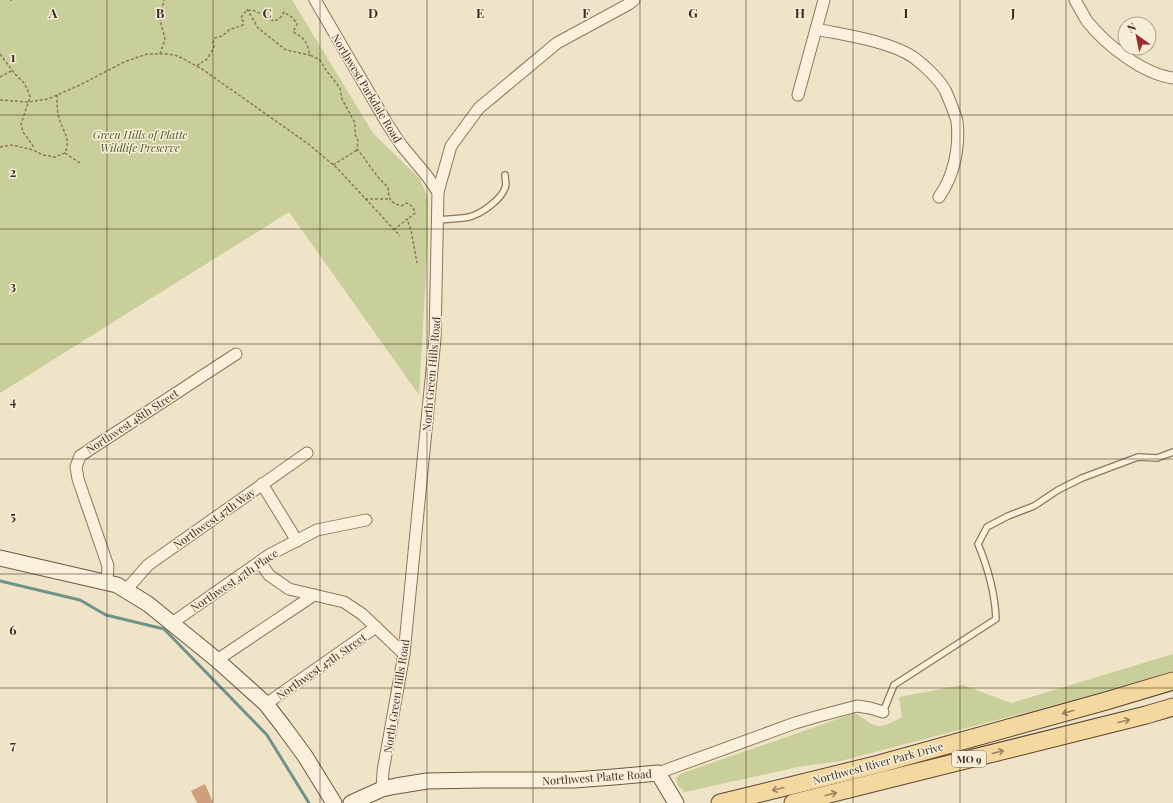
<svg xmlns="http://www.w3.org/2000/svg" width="1173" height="803" font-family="'Playfair Display',serif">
	<rect width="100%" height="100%" fill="#f0e4c8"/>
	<g fill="#c9cf9b">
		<polygon points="0,0 292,0 373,133 420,179 428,198 428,240 419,395 289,212 0,393"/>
		<path d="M1173 654V671L1111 690 841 761 798 767 685 792 678 786 676 778 680 774 855 713C878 728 876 731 902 717L899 697 963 685 1011 703Z"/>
	</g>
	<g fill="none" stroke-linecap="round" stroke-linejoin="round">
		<polyline stroke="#6f938a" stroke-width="3" points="0,581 80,600 106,615 164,629 267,735 309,803"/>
	</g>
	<polygon fill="#cf9f7d" points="205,784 209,793 213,803 197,803 191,791"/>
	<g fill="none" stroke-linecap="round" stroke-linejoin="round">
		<g stroke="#8d765c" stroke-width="8">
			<g id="lane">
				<path d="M437 220C448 219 458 219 469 217 481 214 501 200 505 188 507 184 505 179 505 175"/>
				<path d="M883 712 894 685 996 619C995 593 988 568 978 544L987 527 1008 516 1034 506 1058 490 1082 478 1138 457 1157 458 1173 452"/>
			</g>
		</g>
		<g stroke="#8d765c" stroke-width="13">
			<g id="street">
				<polyline points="315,0 388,125 402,146 427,176 438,192"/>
				<path d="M1075 0C1079 7 1083 15 1087 21 1106 45 1143 74 1173 78"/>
				<path d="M816 29C844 35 889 41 913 57 923 64 939 79 945 90 948 96 955 114 957 121 960 147 954 176 939 197"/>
				<polyline points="798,95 824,0"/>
				<polyline points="262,484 297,541"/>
				<polyline points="260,562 269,575 289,589 344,602 362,614 404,654"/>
				<polyline points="107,582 108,566 78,479 76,467 80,456 236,354"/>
				<polyline points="126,590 148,565 307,453"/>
				<polyline points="172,623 269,555 317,530 366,520"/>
				<polyline points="217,660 314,595"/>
				<polyline points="266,704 376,627"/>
				<polyline points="658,773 795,723 819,716 857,706 870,708 883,712"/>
				<polyline points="382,789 383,771 404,654 435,339 438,192 451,146 479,108 557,43 629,4 634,0"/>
			</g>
		</g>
		<g stroke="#6f573f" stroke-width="17">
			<g id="secondary">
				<polyline points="0,558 117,585 148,604 217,660 266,704 283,726 305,756 334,803"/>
				<polyline points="351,803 382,789 396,786 427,781 482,780 574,780 614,777 658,773 676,803"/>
			</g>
		</g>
		<g stroke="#5b4430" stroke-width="19">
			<g id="primary">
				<polyline points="720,803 879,764 1106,701 1173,681"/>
				<polyline points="793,803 1146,715 1173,707"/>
			</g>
		</g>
		<g stroke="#8d765c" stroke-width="1.5" stroke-dasharray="3 2" stroke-linecap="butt">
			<polyline points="10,0 12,0"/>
			<polyline points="247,9 258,28 286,50 310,55"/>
			<polyline points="0,54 15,74 24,83 28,91 30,97 21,124 23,132 33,146 33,149"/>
			<polyline points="160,54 165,39 160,19 164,0"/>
			<path d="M197 66C200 63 202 62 206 60 209 57 212 51 214 47L213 42 215 38 222 36 229 30 243 25V21L241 18C250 0 262 18 275 21L281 17 284 12 293 18 297 24 293 32C306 39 306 41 310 55L320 60 326 70 340 88 342 99 355 123V134L358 141 357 149C368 162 375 176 388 187 389 199 389 202 401 206L407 203 413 207 415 213 407 220"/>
			<polyline points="0,77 13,70"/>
			<polyline points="0,100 28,102 48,99 80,85 124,62 147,54 168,54 178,56 202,69 307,143 337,168 400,236"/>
			<path d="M0 147 13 145 33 150 43 155 55 157 65 153C71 138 63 132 59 118 57 111 57 103 57 95"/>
			<polyline points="65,153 80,163"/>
			<polyline points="333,165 357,150"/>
			<polyline points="365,199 389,199"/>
			<polyline points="394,230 407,219 411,230 417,263"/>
		</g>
		<use href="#lane" stroke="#faf1dc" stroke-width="5.5"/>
		<use href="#street" stroke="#faf1dc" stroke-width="11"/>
		<use href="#secondary" stroke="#faf1dc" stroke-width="15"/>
		<use href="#primary" stroke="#f3d9a0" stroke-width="17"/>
	</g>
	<defs><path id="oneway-shaft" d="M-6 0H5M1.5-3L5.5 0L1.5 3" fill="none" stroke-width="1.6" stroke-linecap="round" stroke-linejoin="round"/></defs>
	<g stroke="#988460">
		<use href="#oneway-shaft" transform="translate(1068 712) rotate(165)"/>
		<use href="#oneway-shaft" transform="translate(1124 721) rotate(-14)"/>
		<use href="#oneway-shaft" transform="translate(998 752) rotate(-14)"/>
		<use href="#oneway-shaft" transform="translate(778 789) rotate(166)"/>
		<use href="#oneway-shaft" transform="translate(831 794) rotate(-14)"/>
	</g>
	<path fill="none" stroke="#3d2e20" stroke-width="1" stroke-opacity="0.55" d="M107 0V803M213 0V803M320 0V803M427 0V803M533 0V803M640 0V803M746 0V803M853 0V803M960 0V803M1066 0V803M0 115H1173M0 229H1173M0 344H1173M0 459H1173M0 574H1173M0 688H1173"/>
	<g text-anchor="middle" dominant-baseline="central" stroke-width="3" stroke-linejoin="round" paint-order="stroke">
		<rect fill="#f7eed8" stroke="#756857" stroke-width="1" x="952" y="751" width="34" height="16" rx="3"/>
		<g font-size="10" font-weight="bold" fill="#3d2e20">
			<text x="969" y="759">MO 9</text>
		</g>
		<g font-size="11" fill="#3d2e20" stroke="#f7eed8">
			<text transform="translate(367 88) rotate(59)">Northwest Parkdale Road</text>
			<text transform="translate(431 374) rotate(-85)">North Green Hills Road</text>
			<text transform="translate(132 421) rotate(-33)">Northwest 48th Street</text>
			<text transform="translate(214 518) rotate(-35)">Northwest 47th Way</text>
			<text transform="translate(234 580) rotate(-34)">Northwest 47th Place</text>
			<text transform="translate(321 666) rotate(-35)">Northwest 47th Street</text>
			<text transform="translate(396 696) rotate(-81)">North Green Hills Road</text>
			<text transform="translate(878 763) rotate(-15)">Northwest River Park Drive</text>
			<text transform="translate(597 777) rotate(-4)">Northwest Platte Road</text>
		</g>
		<g font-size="11" font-style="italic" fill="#4d5a26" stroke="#f7eed8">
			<text x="140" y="134">Green Hills of Platte<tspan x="140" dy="13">Wildlife Preserve</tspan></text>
		</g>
	</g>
	<g font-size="13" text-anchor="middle" font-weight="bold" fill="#3d2e20" stroke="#f7eed8" stroke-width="3" stroke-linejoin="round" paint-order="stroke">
		<text x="53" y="18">A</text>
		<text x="160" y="18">B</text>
		<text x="267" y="18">C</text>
		<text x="373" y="18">D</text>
		<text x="480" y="18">E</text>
		<text x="586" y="18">F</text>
		<text x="693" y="18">G</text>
		<text x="800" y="18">H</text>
		<text x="906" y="18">I</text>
		<text x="1013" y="18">J</text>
		<text x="13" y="62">1</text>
		<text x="13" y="177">2</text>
		<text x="13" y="291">3</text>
		<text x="13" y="406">4</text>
		<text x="13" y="521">5</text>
		<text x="13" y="635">6</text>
		<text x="13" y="750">7</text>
	</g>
	<g transform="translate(1137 36) rotate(327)"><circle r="19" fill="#f7eed8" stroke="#ada18e"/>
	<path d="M0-3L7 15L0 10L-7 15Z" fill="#9e2a2b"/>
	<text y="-6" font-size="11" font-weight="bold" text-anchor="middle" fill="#3d2e20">N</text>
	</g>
</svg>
